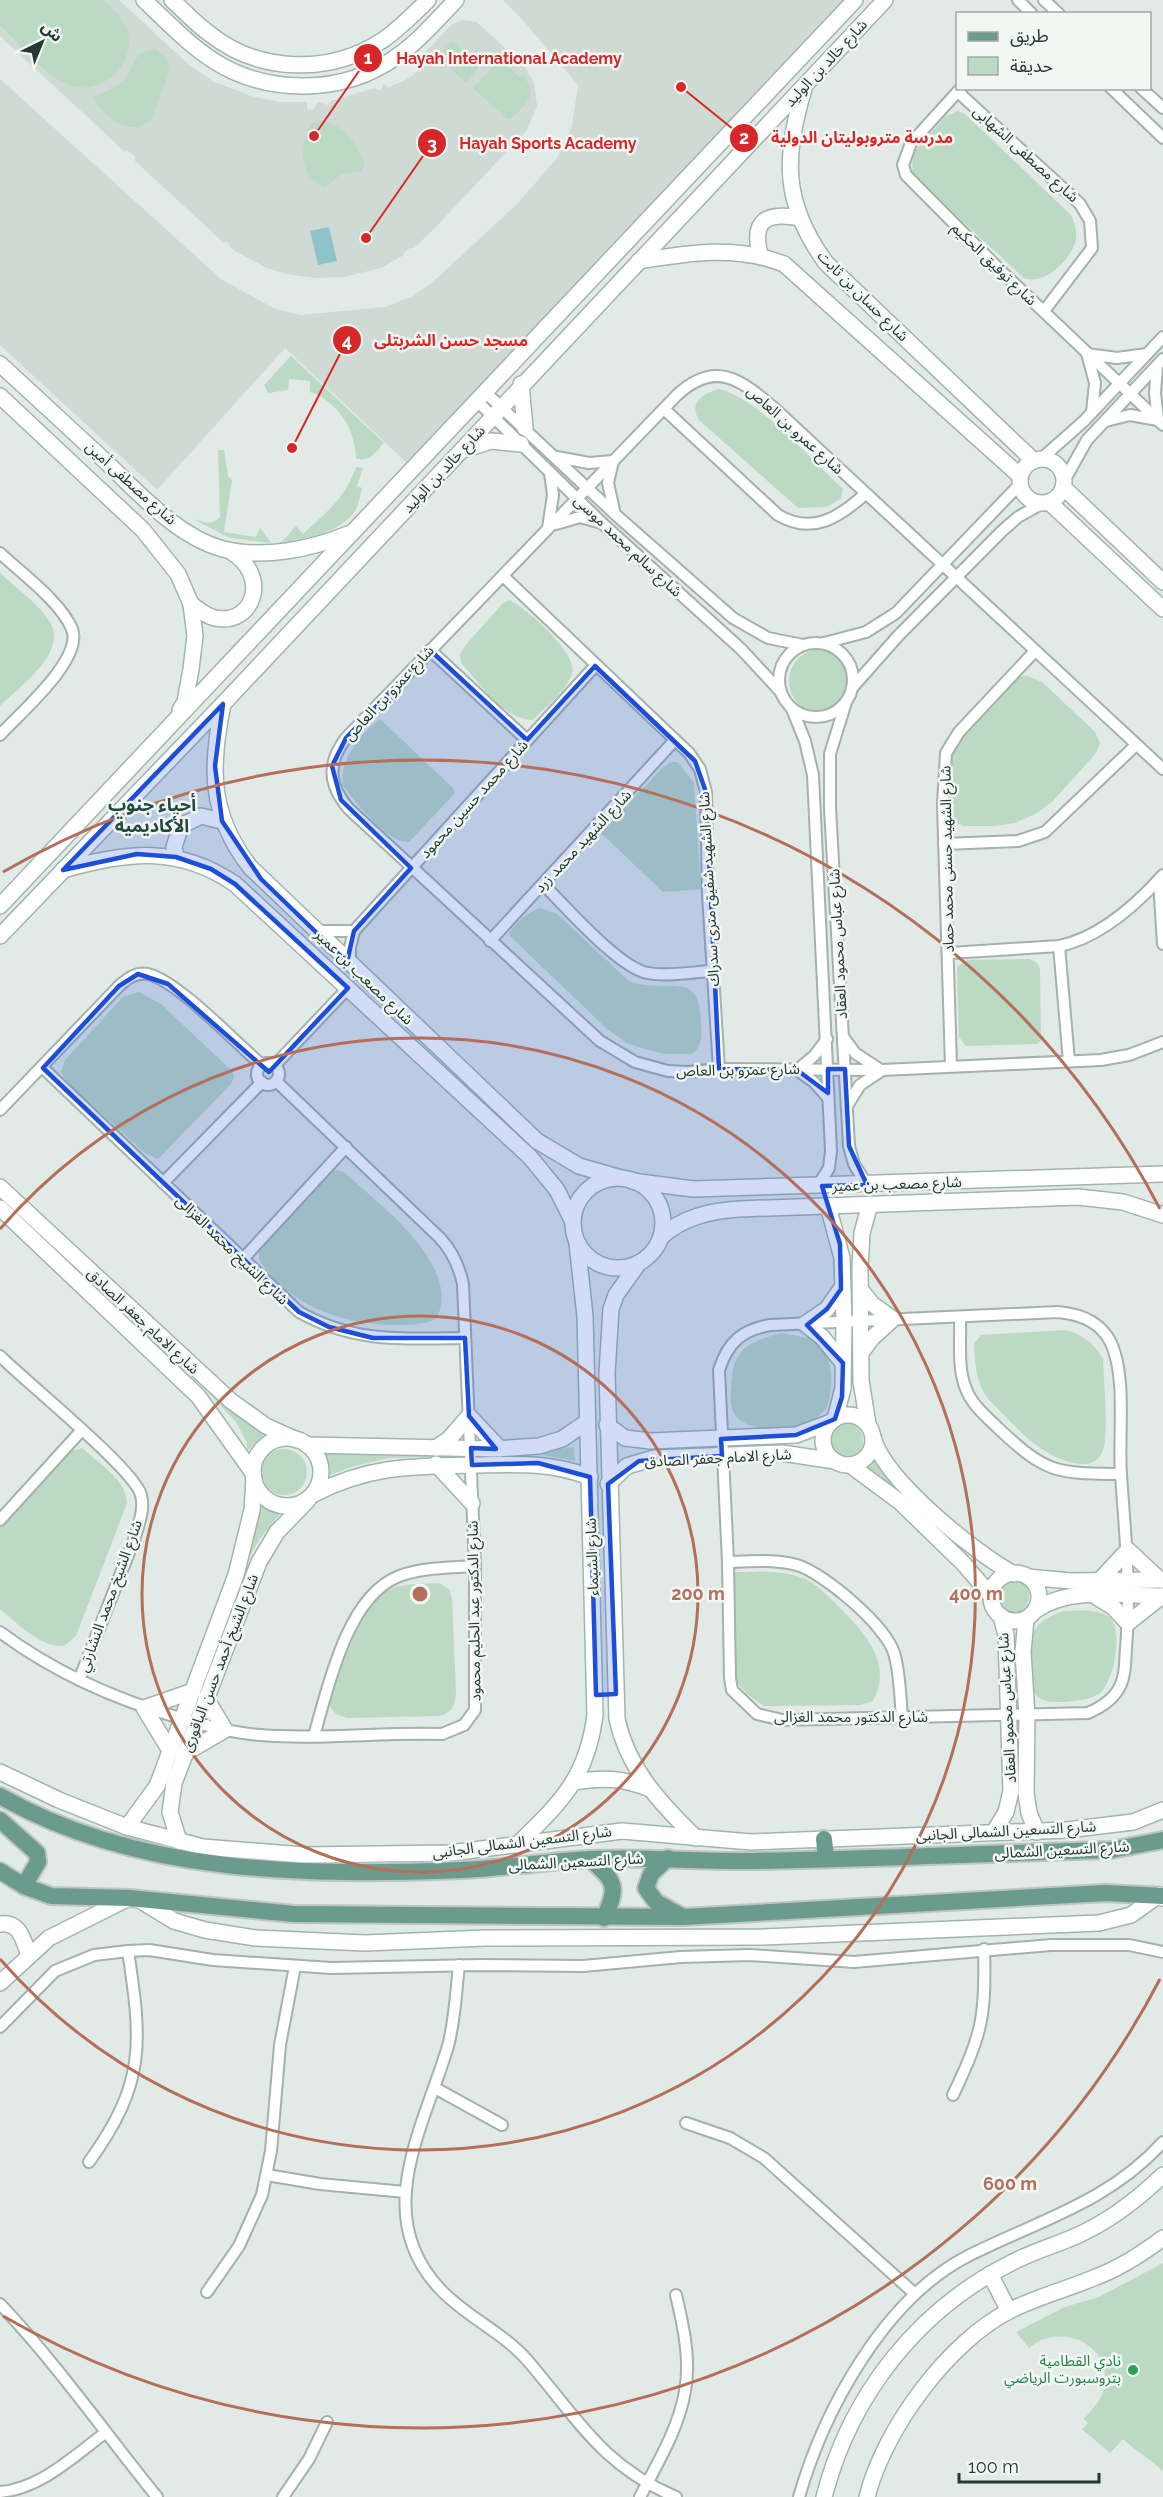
<svg xmlns="http://www.w3.org/2000/svg" width="1163" height="2497" font-family="Raleway,'Noto Sans Arabic',sans-serif">
	<rect width="100%" height="100%" fill="#e1eae6"/>
	<g fill="#d0dad5">
		<polygon points="0,0 119,0 188,64 214,82 255,97 280,102 307,102 307,110 314,109 318,102 328,105 331,101 374,88 381,91 383,84 389,87 407,79 424,67 421,64 426,59 425,53 451,25 462,20 472,21 477,22 526,68 534,83 537,106 527,130 434,229 414,248 410,248 403,253 404,255 381,268 344,277 315,278 286,274 269,269 233,250 227,241 224,243 135,161 135,157 127,150 125,152 0,36"/>
		<polygon points="503,0 843,0 407,463 285,348 157,490 0,345 0,79 222,280 276,309 301,315 385,307 413,296 434,281 518,203 557,158 572,126 578,85 521,18"/>
	</g>
	<g fill="#bcd9c3">
		<path d="M0 0H104C113 9 125 19 128 32 136 65 101 97 69 85 47 78 18 42 0 25Z"/>
		<polygon points="452,41 480,66 466,83 438,56"/>
		<path d="M156 49 168 60 169 73 151 120C129 138 105 118 92 97 104 92 118 88 126 77 138 60 132 53 156 49Z"/>
		<path d="M500 59 519 77 523 74C538 99 528 100 511 119H507L473 88Z"/>
		<path d="M958 111 965 114 1071 215C1075 224 1078 233 1075 243 1068 262 1045 285 1024 278L912 175 913 153 945 117Z"/>
		<path d="M319 121C344 123 354 142 365 163L361 171 340 175 325 187C298 179 299 142 312 123Z"/>
		<path d="M291 356 384 443C376 452 369 463 356 458 355 429 339 402 310 392V381L289 379 288 390 268 393 264 385Z"/>
		<path d="M719 389C758 398 812 461 843 489L841 499 826 507 798 508 699 420C688 402 704 393 719 389Z"/>
		<path d="M218 450H224L228 476 232 480 224 532 256 537 260 528 271 543 230 538 193 519C204 522 212 526 220 517Z"/>
		<path d="M356 467 363 468 357 486 362 488C360 495 359 505 355 511 341 532 305 539 282 542L296 526 303 534C326 513 346 497 356 467Z"/>
		<path d="M0 573C14 586 45 609 52 626 64 656 18 688 0 706Z"/>
		<path d="M510 600C527 609 578 653 572 673 567 691 546 706 533 720 503 719 480 683 461 663L460 655 464 647 503 603Z"/>
		<circle cx="821" cy="681" r="32"/>
		<polygon points="1028,676 1042,682 1095,732 1100,743 1096,753 1052,802 1035,814 1015,823 995,826 963,826 957,823 948,810 947,785 947,762 955,742 1017,677"/>
		<path d="M380 719 453 788 455 793 409 842C388 844 355 801 343 786 339 760 360 734 380 719Z"/>
		<polygon points="672,762 678,762 694,783 701,889 663,892 601,833 662,768"/>
		<path d="M540 908 557 914 629 981C666 996 701 965 701 1025 702 1037 702 1046 692 1054H664L628 1044 607 1029 510 936 509 932C518 922 527 912 540 908Z"/>
		<polygon points="1030,959 1038,964 1040,970 1041,1041 1037,1044 966,1046 959,1037 957,967 968,960"/>
		<polygon points="139,992 161,1004 232,1071 234,1077 231,1084 158,1159 146,1154 67,1082 61,1072 65,1060 123,997"/>
		<path d="M337 1170 344 1172C378 1204 462 1264 437 1318 426 1325 414 1324 401 1325 345 1326 292 1308 259 1260V1246L326 1174Z"/>
		<path d="M1066 1330C1083 1335 1094 1343 1103 1359 1104 1385 1108 1422 1104 1447 1102 1456 1095 1464 1085 1464 1043 1462 1017 1427 988 1399 976 1383 975 1364 974 1344L981 1335Z"/>
		<path d="M781 1333 815 1339C828 1354 832 1365 831 1385 830 1395 830 1403 824 1411 809 1430 750 1437 735 1415 728 1404 731 1390 732 1378 734 1346 754 1341 781 1333Z"/>
		<polygon points="212,1390 266,1433 247,1451 247,1443 236,1422 209,1393"/>
		<circle cx="843" cy="1441" r="20"/>
		<polygon points="574,1447 575,1461 538,1454 537,1451"/>
		<path d="M82 1448C98 1463 127 1480 127 1503L76 1636 64 1646C41 1648 17 1623 0 1609V1526L67 1452Z"/>
		<circle cx="284" cy="1472" r="23"/>
		<polygon points="320,1451 380,1454 460,1451 460,1456 389,1458 351,1467 323,1478"/>
		<polygon points="872,1457 903,1494 860,1468"/>
		<polygon points="257,1499 282,1511 259,1540 246,1563"/>
		<path d="M735 1572C757 1572 779 1570 800 1577 815 1582 826 1594 837 1605 863 1631 894 1662 873 1701L860 1705 764 1706 747 1694 734 1679 732 1586Z"/>
		<circle cx="1011" cy="1596" r="18"/>
		<path d="M439 1583 449 1589 452 1599 456 1693C455 1705 452 1713 439 1716L347 1718 336 1714 330 1706V1698C342 1669 362 1599 393 1588 407 1583 425 1584 439 1583Z"/>
		<path d="M1064 1611C1077 1611 1097 1608 1109 1617 1124 1629 1114 1682 1100 1693 1091 1700 1075 1701 1064 1702 1055 1702 1046 1703 1038 1697 1027 1688 1027 1643 1034 1631 1041 1620 1052 1615 1064 1611Z"/>
		<path d="M1163 2263V2471C1150 2459 1136 2451 1123 2439L1110 2453 1082 2429 1088 2423 1084 2419C1091 2410 1100 2402 1103 2392 1117 2347 1062 2320 1029 2348L1016 2332 1065 2307 1099 2297Z"/>
	</g>
	<polygon fill="#8fc3ca" points="329,227 337,261 318,265 310,231"/>
	<g fill="none" stroke-linecap="round" stroke-linejoin="round">
		<g stroke="#a4b1ac" stroke-width="14">
			<g id="street">
				<polyline points="1018,0 1032,14"/>
				<polyline points="1044,0 1059,14"/>
				<polyline points="961,88 911,143 903,165 906,175 1001,271 1163,425"/>
				<polyline points="1111,88 1163,138"/>
				<polyline points="1141,88 1163,108"/>
				<polyline points="958,92 1080,204 1090,221 1092,248 1044,311"/>
				<polyline points="1087,354 1117,358 1147,354"/>
				<polyline points="1088,357 1095,383 1092,412"/>
				<polyline points="484,391 616,515 733,618 768,638 803,645"/>
				<polyline points="476,400 603,524 741,649 780,691"/>
				<path d="M664 409 778 515C812 535 839 518 865 494"/>
				<polyline points="1106,421 1130,415 1158,420 1155,393 1157,366"/>
				<polyline points="557,457 589,463 613,461 608,483 614,510"/>
				<polyline points="1041,459 1084,421 1163,337"/>
				<polyline points="1064,481 1087,440 1163,359"/>
				<polyline points="556,524 580,517 598,522"/>
				<polyline points="548,528 553,495 550,473"/>
				<path d="M0 553C21 573 61 602 72 629 84 659 19 714 0 735"/>
				<polyline points="503,576 689,753 700,769 706,792 708,895 719,1069"/>
				<circle cx="816" cy="680" r="37"/>
				<polyline points="824,643 866,632 896,613 1020,484"/>
				<polyline points="430,650 527,740"/>
				<polyline points="852,688 898,636 1002,531 1018,517 1043,503"/>
				<polyline points="846,702 830,754 830,808 849,1146 854,1164 867,1185"/>
				<polyline points="792,709 805,741 813,775 831,1151 829,1168 817,1187"/>
				<path d="M1163 769 773 407C740 379 715 360 677 395L346 738C327 763 328 785 349 809L600 1041 635 1062 668 1071 688 1072 719 1069 882 1070 1101 1060 1129 1055 1163 1042"/>
				<polyline points="944,844 1018,841 1045,832 1136,745"/>
				<polyline points="1159,880 1163,944"/>
				<path d="M543 884C565 906 620 969 648 973 668 977 692 972 712 971"/>
				<polyline points="316,931 354,931"/>
				<polyline points="490,941 675,740"/>
				<polyline points="1059,946 1069,1061"/>
				<path d="M950 953 1059 946C1099 938 1136 905 1163 875"/>
				<polyline points="350,965 350,948 354,931 595,666"/>
				<polyline points="844,1038 855,1053 879,1069"/>
				<polyline points="827,1039 814,1056 797,1070 814,1082 828,1098"/>
				<circle cx="268" cy="1074" r="11"/>
				<polyline points="275,1065 348,988"/>
				<polyline points="951,1066 943,804 946,753 959,732 1035,651"/>
				<path d="M43 1068 299 1312C354 1343 403 1339 465 1338"/>
				<polyline points="847,1106 860,1085 881,1071"/>
				<path d="M0 1110 119 986C128 978 136 972 148 974 178 981 237 1044 262 1065"/>
				<polyline points="163,1183 262,1082"/>
				<polyline points="242,1260 346,1147"/>
				<path d="M1058 1312C1080 1314 1101 1322 1111 1343 1127 1378 1118 1436 1121 1475 1125 1533 1131 1588 1126 1648 1125 1660 1126 1673 1121 1684 1115 1699 1102 1707 1088 1713L782 1720 757 1714 732 1690 730 1678 728 1562 719 1370C728 1342 742 1330 770 1325Z"/>
				<path d="M960 1317C961 1339 957 1368 966 1389 972 1405 986 1416 998 1428 1047 1474 1055 1473 1121 1474"/>
				<path d="M0 1356C25 1381 135 1470 141 1495 145 1510 138 1526 134 1540L79 1680"/>
				<polyline points="0,1520 81,1431"/>
				<path d="M728 1562C751 1561 775 1559 797 1565 824 1573 886 1626 894 1653 900 1672 900 1696 902 1717"/>
				<path d="M0 1632C55 1673 114 1699 180 1718 206 1726 232 1733 260 1735 320 1740 381 1732 442 1734L464 1725 475 1710V1566L463 1284C459 1266 453 1252 440 1238L276 1081"/>
				<path d="M314 1736C328 1687 347 1598 397 1577 421 1567 450 1568 475 1566"/>
				<path d="M459 1965C456 1992 455 2020 448 2046 424 2127 370 2215 440 2289 466 2317 503 2332 528 2361 577 2418 602 2466 676 2497"/>
				<polyline points="0,2027 55,1971 94,1955 128,1951 149,1950 213,1960 331,1968 481,1965 583,1966 681,1957 750,1955 854,1962 1051,1945 1129,1945 1163,1952"/>
				<polyline points="435,2088 502,2125"/>
				<path d="M953 2095C982 2034 986 2017 984 1949"/>
				<polyline points="686,2123 730,2138 764,2158 915,2294"/>
				<path d="M89 2162C146 2083 142 2043 128 1951"/>
				<polyline points="267,2175 320,2184 405,2192"/>
				<polyline points="207,2292 239,2246 262,2195 271,2151 280,2045 295,1966"/>
				<path d="M0 2304C57 2364 105 2433 157 2497"/>
				<path d="M0 2492C40 2489 74 2456 105 2433"/>
				<polyline points="283,2497 309,2459 327,2422"/>
				<path d="M640 2497C657 2464 679 2428 685 2391 691 2359 683 2325 676 2295"/>
				<path d="M799 2497C824 2410 884 2299 968 2256 1037 2221 1108 2203 1163 2142"/>
			</g>
		</g>
		<g stroke="#a1b5ad" stroke-width="18">
			<g id="secondary">
				<path d="M144 0C166 21 188 44 214 61 268 95 343 95 396 57 418 42 437 20 456 0"/>
				<path d="M172 0C184 11 196 24 210 34 259 73 330 75 383 40 399 29 414 14 428 0"/>
				<path d="M804 89C783 158 783 204 826 263L1034 461"/>
				<path d="M760 254C751 219 768 212 800 218"/>
				<path d="M639 261C689 253 736 245 784 264L1020 476"/>
				<path d="M0 364C35 396 69 428 104 460 138 492 176 536 223 549 264 559 311 549 348 534"/>
				<polyline points="521,384 525,428"/>
				<polyline points="0,396 143,530 178,574 191,604 195,636 191,669 185,702 180,710"/>
				<polyline points="466,449 491,441 521,444"/>
				<circle cx="1042" cy="481" r="22"/>
				<polyline points="1063,487 1163,582"/>
				<polyline points="1049,502 1163,609"/>
				<path d="M191 604C198 609 205 616 215 618 254 626 271 575 230 551"/>
				<path d="M223 704C210 767 209 814 250 867L537 1141 579 1166 621 1178"/>
				<polyline points="176,857 174,847 181,826 201,816 222,821"/>
				<path d="M63 870C126 852 178 845 235 884L530 1157 557 1190 572 1220"/>
				<polyline points="0,906 855,0"/>
				<polyline points="0,936 223,704 885,0"/>
				<circle cx="618" cy="1223" r="45"/>
				<polyline points="632,1181 693,1189 1163,1174"/>
				<polyline points="0,1187 231,1401 266,1426 297,1440"/>
				<polyline points="828,1206 842,1258 844,1321 843,1388 835,1419"/>
				<polyline points="0,1208 198,1396 253,1473"/>
				<path d="M661 1237C683 1217 710 1211 739 1209L1078 1197 1123 1202 1163 1215"/>
				<path d="M638 1264 616 1295 611 1309 607 1373 617 1719C628 1769 660 1803 696 1838"/>
				<polyline points="841,1289 827,1309 805,1324 822,1337 843,1363"/>
				<polyline points="861,1353 872,1338 893,1319 872,1304 861,1290"/>
				<circle cx="848" cy="1440" r="25"/>
				<polyline points="868,1424 861,1381 860,1267 862,1233 870,1204"/>
				<polyline points="607,1425 625,1438 650,1441 796,1435 831,1422"/>
				<path d="M873 1437C884 1480 975 1553 1014 1574"/>
				<circle cx="287" cy="1472" r="34"/>
				<polyline points="307,1445 495,1449 539,1446 562,1439 587,1422"/>
				<polyline points="436,1448 449,1439 469,1416 500,1449"/>
				<polyline points="436,1464 472,1503"/>
				<polyline points="850,1465 900,1502 963,1563 992,1597"/>
				<polyline points="608,1484 627,1466 654,1458 782,1453 835,1461"/>
				<path d="M314 1494C370 1465 415 1466 476 1465 518 1464 549 1462 590 1477"/>
				<circle cx="1015" cy="1597" r="24"/>
				<polyline points="1028,1577 1070,1581 1163,1580"/>
				<polyline points="1099,1581 1128,1550 1160,1580"/>
				<polyline points="1095,1596 1113,1607 1128,1623 1162,1596"/>
				<path d="M1036 1610C1070 1586 1123 1596 1163 1596"/>
				<polyline points="1026,1619 1023,1652 1027,1716 1026,1793 1029,1813 1037,1832"/>
				<polyline points="171,1752 144,1708 193,1691"/>
				<polyline points="185,1753 225,1730 206,1698"/>
				<polyline points="0,1772 59,1800 127,1827 203,1847 304,1855 450,1853 622,1831 751,1842 1067,1830 1133,1822 1163,1810"/>
				<path d="M574 1782C603 1777 623 1778 650 1789"/>
				<polyline points="127,1827 157,1786 236,1575 252,1510 254,1479"/>
				<polyline points="994,1832 1006,1812 1011,1791 1006,1635 1001,1616"/>
				<polyline points="179,1841 170,1812 174,1783 259,1562 277,1532 308,1500"/>
				<path d="M517 1845C561 1802 587 1778 595 1715L585 1316 577 1243"/>
				<polyline points="138,1899 174,1921 205,1930 256,1938 365,1943 485,1938 763,1937 1099,1923 1131,1915 1159,1895 1163,1898"/>
				<path d="M0 1924C20 1921 23 1940 29 1955"/>
				<polyline points="0,1983 49,1938 129,1898"/>
				<polyline points="990,2274 1009,2311"/>
				<path d="M824 2497C850 2396 917 2310 1011 2263 1031 2252 1053 2246 1074 2237 1107 2223 1137 2200 1163 2175"/>
				<path d="M867 2497C884 2429 949 2341 1011 2310 1039 2296 1068 2289 1096 2277 1120 2268 1143 2253 1163 2238"/>
			</g>
		</g>
		<g stroke="#bdc4c2" stroke-width="20">
			<g id="primary">
				<path d="M0 1796C138 1875 308 1876 462 1870 506 1868 549 1861 592 1859 646 1857 701 1862 755 1861 874 1859 993 1853 1111 1850L1163 1840"/>
				<polyline points="0,1820 37,1853 38,1862 24,1886"/>
				<polyline points="824,1839 826,1859"/>
				<polyline points="668,1858 651,1874 646,1888 656,1902 683,1917"/>
				<path d="M590 1859C615 1881 619 1886 604 1918"/>
				<polyline points="0,1871 24,1886 51,1896 129,1898 294,1914 683,1917 1105,1893 1163,1896"/>
			</g>
		</g>
		<use href="#street" stroke="#fff" stroke-width="10"/>
		<use href="#secondary" stroke="#fff" stroke-width="15"/>
		<use href="#primary" stroke="#6a9b8d" stroke-width="16"/>
	</g>
	<path fill="#1d4ed8" fill-opacity="0.2" stroke="#1d4ed8" stroke-width="4.5" stroke-linejoin="round" d="M430 650 527 740 595 666 695 761 706 792 719 1069 797 1070 828 1093V1069H845L849 1146 867 1185 822 1186 840 1244 841 1289 827 1309 807 1325 843 1363 842 1397 835 1419 796 1435 721 1439 722 1456 639 1461 608 1484 616 1694 596 1695 590 1477 538 1463 472 1465 471 1448 496 1449 469 1416 465 1338H373L329 1327 299 1312 43 1068 119 986 138 974 168 984 269 1072 348 988 235 884 211 869 176 857 137 854 63 870 223 704 215 766 222 821 261 879 347 962 354 931 411 868 341 800 332 766 346 738Z"/>
	<g fill="none" stroke="#b46e59" stroke-width="3">
		<circle cx="420" cy="1594" r="278"/>
		<path d="M0 1229A556 556 0 1 1 0 1959"/>
		<path d="M1160 1979A834 834 0 0 1 3 2316M3 872A834 834 0 0 1 1160 1209"/>
	</g>
	<circle fill="#2e9e5b" stroke="#f2f7f4" stroke-width="2" cx="1133" cy="2370" r="6"/>
	<g text-anchor="middle" dominant-baseline="central" stroke-width="5" stroke-linejoin="round" paint-order="stroke">
		<g font-size="15" fill="#233932" stroke="#f2f7f4">
			<text transform="translate(826 63) rotate(-47)">شارع خالد بن الوليد</text>
			<text transform="translate(1026 154) rotate(42)">شارع مصطفى الشهابى</text>
			<text transform="translate(994 264) rotate(44)">شارع توفيق الحكيم</text>
			<text transform="translate(863 296) rotate(45)">شارع حسان بن ثابت</text>
			<text transform="translate(795 430) rotate(42)">شارع عمرو بن العاص</text>
			<text transform="translate(444 469) rotate(-47)">شارع خالد بن الوليد</text>
			<text transform="translate(131 483) rotate(42)">شارع مصطفى أمين</text>
			<text transform="translate(628 546) rotate(43)">شارع سالم محمد موسى</text>
			<text transform="translate(389 693) rotate(-47)">شارع عمرو بن العاص</text>
			<text transform="translate(474 799) rotate(-48)">شارع محمد حسين محمود</text>
			<text transform="translate(583 841) rotate(-47)">شارع الشهيد محمد زرد</text>
			<text transform="translate(947 859) rotate(-91)">شارع الشهيد حسنى محمد حماد</text>
			<text transform="translate(709 889) rotate(-93)">شارع الشهيد شفيق مترى سدراك</text>
			<text transform="translate(838 944) rotate(-93)">شارع عباس محمود العقاد</text>
			<text transform="translate(364 977) rotate(44)">شارع مصعب بن عمير</text>
			<text transform="translate(738 1070) rotate(-1)">شارع عمرو بن العاص</text>
			<text transform="translate(897 1184) rotate(-2)">شارع مصعب بن عمير</text>
			<text transform="translate(232 1250) rotate(44)">شارع الشيخ محمد الغزالى</text>
			<text transform="translate(143 1321) rotate(43)">شارع الامام جعفر الصادق</text>
			<text transform="translate(718 1458) rotate(-3)">شارع الامام جعفر الصادق</text>
			<text transform="translate(592 1557) rotate(-92)">شارع الشيماء</text>
			<text transform="translate(110 1596) rotate(-70)">شارع الشيخ محمد النشارتي</text>
			<text transform="translate(474 1611) rotate(-91)">شارع الدكتور عبد الحليم محمود</text>
			<text transform="translate(220 1663) rotate(-69)">شارع الشيخ أحمد حسن الباقورى</text>
			<text transform="translate(1007 1708) rotate(-93)">شارع عباس محمود العقاد</text>
			<text x="851" y="1717">شارع الدكتور محمد الغزالى</text>
			<text transform="translate(1006 1831) rotate(-3)">شارع التسعين الشمالى الجانبى</text>
			<text transform="translate(522 1842) rotate(-7)">شارع التسعين الشمالى الجانبى</text>
			<text transform="translate(1062 1850) rotate(-3)">شارع التسعين الشمالى</text>
			<text transform="translate(576 1862) rotate(-3)">شارع التسعين الشمالى</text>
		</g>
		<g font-size="15" fill="#27864d" stroke="#f2f7f4" text-anchor="end">
			<text x="1121" y="2361">نادي القطامية<tspan x="1121" dy="17">بتروسبورت الرياضي</tspan></text>
		</g>
		<g font-size="18" font-weight="bold" fill="#21493e" stroke="#f2f7f4">
			<text x="152" y="804">أحياء جنوب<tspan x="152" dy="21">الأكاديمية</tspan></text>
		</g>
	</g>
	<circle cx="420" cy="1594" r="9" fill="#b46e59" stroke="#f2f7f4" stroke-width="3"/>
	<g font-size="18" text-anchor="middle" font-weight="bold" fill="#b46e59" stroke="#f2f7f4" stroke-width="5" stroke-linejoin="round" paint-order="stroke">
		<text x="698" y="1600">200 m</text>
		<text x="976" y="1600">400 m</text>
		<text x="1010" y="2190">600 m</text>
	</g>
	<path fill="none" stroke="#d62828" stroke-width="2" d="M314 136L368 58M681 87L744 138M366 238L432 143M292 448L347 340"/>
	<g fill="#d62828" stroke="#f2f7f4" stroke-width="2">
		<circle cx="314" cy="136" r="6"/>
		<circle cx="681" cy="87" r="6"/>
		<circle cx="366" cy="238" r="6"/>
		<circle cx="292" cy="448" r="6"/>
		<circle cx="368" cy="58" r="15"/>
		<circle cx="744" cy="138" r="15"/>
		<circle cx="432" cy="143" r="15"/>
		<circle cx="347" cy="340" r="15"/>
	</g>
	<g font-size="18" text-anchor="middle" font-weight="bold" fill="#fff">
		<text x="368" y="64">1</text>
		<text x="744" y="144">2</text>
		<text x="432" y="150">3</text>
		<text x="347" y="347">4</text>
	</g>
	<g font-size="16" text-anchor="middle" font-weight="bold" fill="#d62828" stroke="#f2f7f4" stroke-width="5" stroke-linejoin="round" paint-order="stroke">
		<text x="509" y="64">Hayah International Academy</text>
		<text x="862" y="143">مدرسة متروبوليتان الدولية</text>
		<text x="548" y="149">Hayah Sports Academy</text>
		<text x="451" y="346">مسجد حسن الشربتلى</text>
	</g>
	<rect x="956" y="12" width="195" height="78" fill="#f2f7f4" stroke="#9faba6" stroke-width="1.5"/>
	<rect x="968" y="32" width="30" height="9" fill="#6a9b8d" stroke="#9faba6" stroke-width="1.5"/>
	<text x="1010" y="42" font-size="18" fill="#233932">طريق</text>
	<rect x="968" y="57" width="30" height="18" fill="#bcd9c3" stroke="#9faba6" stroke-width="1.5"/>
	<text x="1010" y="72" font-size="18" fill="#233932">حديقة</text>
	<g transform="translate(42 42) rotate(43)" stroke="#f2f7f4" stroke-width="4.5" paint-order="stroke">
	<path d="M0-4.5L10 22L0 15L-10 22Z" fill="#233932"/>
	<text y="-9" font-size="16" font-weight="bold" text-anchor="middle" fill="#233932">ش</text>
	</g>
	<path d="M959 2473v9h140v-9" fill="none" stroke="#233932" stroke-width="3"/>
	<text x="968" y="2473" font-size="18" fill="#233932" stroke="#f2f7f4" stroke-width="4.5" paint-order="stroke">100 m</text>
</svg>
